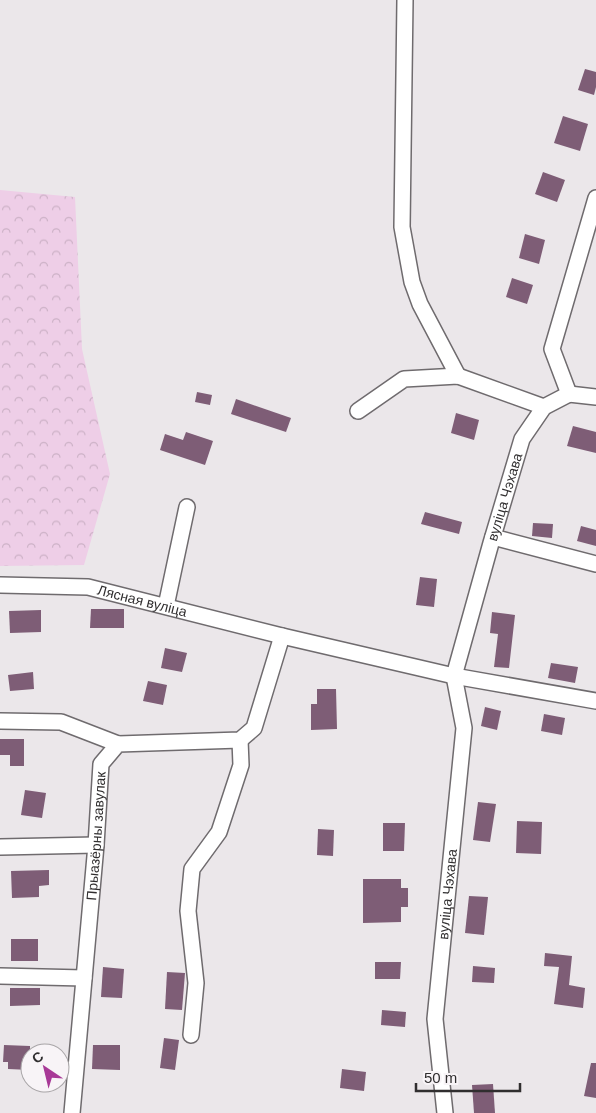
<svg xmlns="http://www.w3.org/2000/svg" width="596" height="1113" font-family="Helvetica,sans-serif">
	<defs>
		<pattern id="forest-crowns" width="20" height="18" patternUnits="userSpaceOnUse" patternTransform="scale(1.25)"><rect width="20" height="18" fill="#eecee7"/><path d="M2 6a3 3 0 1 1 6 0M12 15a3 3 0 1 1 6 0" fill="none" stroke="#ccb1c6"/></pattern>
	</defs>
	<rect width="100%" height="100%" fill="#ebe7ea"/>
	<polygon fill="url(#forest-crowns)" points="0,190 75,197 82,349 110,474 84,565 0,566"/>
	<g fill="#7e5d76">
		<polygon points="585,69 596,72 596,87 594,95 578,90"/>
		<polygon points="563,116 588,124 580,151 554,143"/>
		<polygon points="543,172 565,180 557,202 535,194"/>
		<polygon points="525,234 545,240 539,264 519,258"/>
		<polygon points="512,278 533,285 527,304 506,297"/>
		<polygon points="197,392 212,395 210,405 195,402"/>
		<polygon points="236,399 291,418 286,432 231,414"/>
		<polygon points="456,413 479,420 474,440 451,433"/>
		<polygon points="573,426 596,432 596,453 567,446"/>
		<polygon points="186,432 213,441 205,465 160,450 165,434 183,440"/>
		<polygon points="425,512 462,522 459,534 421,524"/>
		<polygon points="533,523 553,524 552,538 532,536"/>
		<polygon points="581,526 596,530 596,546 577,541"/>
		<polygon points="420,577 437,579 434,607 416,605"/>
		<polygon points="91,609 124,609 124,628 90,628"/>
		<polygon points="41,610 41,632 10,633 9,611"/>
		<polygon points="492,612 515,615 509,668 494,667 498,634 490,633"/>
		<polygon points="165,648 187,653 182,672 161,668"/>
		<polygon points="551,663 578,667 575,683 548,678"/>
		<polygon points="33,672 34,689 10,691 8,675"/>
		<polygon points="148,681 167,685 163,705 143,701"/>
		<polygon points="317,689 336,689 337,729 311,730 311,704 317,704"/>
		<polygon points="485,707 501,711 497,730 481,726"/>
		<polygon points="544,714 565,718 562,735 541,731"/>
		<polygon points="0,739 24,739 24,766 10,766 10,755 0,755"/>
		<polygon points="25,790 46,793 42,818 21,815"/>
		<polygon points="478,802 496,804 490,842 473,840"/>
		<polygon points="517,821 542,822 541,854 516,853"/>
		<polygon points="383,823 405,823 404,851 383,851"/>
		<polygon points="318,829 334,830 333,856 317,855"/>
		<polygon points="49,870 49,885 39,886 39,897 12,898 11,871"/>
		<polygon points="363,879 401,879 401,888 408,888 408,907 401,907 401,922 363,923"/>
		<polygon points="469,896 488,897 484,935 465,933"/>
		<rect x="11" y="939" width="27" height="22"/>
		<polygon points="545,953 572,956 569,985 585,988 583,1008 554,1004 559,967 544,966"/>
		<polygon points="375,962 401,962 400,979 375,979"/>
		<polygon points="473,966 495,968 494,983 472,982"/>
		<polygon points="103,967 124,969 122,998 101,997"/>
		<polygon points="167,972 185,973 182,1010 165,1009"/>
		<polygon points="10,988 40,988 40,1005 10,1006"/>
		<polygon points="382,1010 406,1012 405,1027 381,1025"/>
		<polygon points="164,1038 179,1040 175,1070 160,1068"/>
		<polygon points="4,1045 30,1046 30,1070 8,1069 8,1062 3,1062"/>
		<polygon points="93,1045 120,1045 120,1070 92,1069"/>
		<polygon points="591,1063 596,1063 596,1098 584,1096"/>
		<polygon points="342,1069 366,1072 364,1091 340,1088"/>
		<polygon points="493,1084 495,1113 474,1113 472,1085"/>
	</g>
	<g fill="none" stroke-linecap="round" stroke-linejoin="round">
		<g stroke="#6f6b6e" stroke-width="18">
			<g id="minor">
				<polyline points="405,0 402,227 412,282 420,304 458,376"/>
				<polyline points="569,394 552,349 596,198"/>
				<polyline points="569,394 596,397"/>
				<polyline points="358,411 404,379 458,376 544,407"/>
				<polyline points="493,537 596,564"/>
				<path id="s1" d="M0 585 88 587 282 636 454 676 596 701"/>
				<polyline points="166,606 187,507"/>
				<polyline points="0,721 61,722 118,744"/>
				<polyline points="0,847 96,845"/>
				<polyline points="0,976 84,978"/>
				<polyline points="191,1035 196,983 188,911 192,869 219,832 241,765 240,740"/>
				<path id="s2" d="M72 1113 96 845 101 764 118 744 240 740 254 728 282 636"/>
				<path id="s3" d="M445 1113 435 1019 464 728 454 676 491 543 522 439 544 407 569 394"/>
			</g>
		</g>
		<use href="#minor" stroke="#fff" stroke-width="15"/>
	</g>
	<g text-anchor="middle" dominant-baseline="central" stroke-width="5" stroke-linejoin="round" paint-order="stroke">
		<g font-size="14" fill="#302e2f" stroke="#f8f4f7">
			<text stroke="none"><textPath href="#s3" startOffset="626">вуліца Чэхава</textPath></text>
			<text stroke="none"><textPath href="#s1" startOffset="144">Лясная вуліца</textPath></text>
			<text stroke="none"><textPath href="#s2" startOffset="278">Прыазёрны завулак</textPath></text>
			<text stroke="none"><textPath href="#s3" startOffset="220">вуліца Чэхава</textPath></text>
		</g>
	</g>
	<g transform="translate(45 1068) rotate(325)"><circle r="24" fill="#f8f4f7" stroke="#a8a5a7"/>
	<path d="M0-4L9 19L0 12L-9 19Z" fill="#a83997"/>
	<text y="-8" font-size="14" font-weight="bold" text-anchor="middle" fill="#302e2f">С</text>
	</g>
	<path d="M416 1083v8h104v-8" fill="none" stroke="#302e2f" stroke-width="2.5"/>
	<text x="424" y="1083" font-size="15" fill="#302e2f" stroke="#f8f4f7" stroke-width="4" paint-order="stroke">50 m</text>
</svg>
